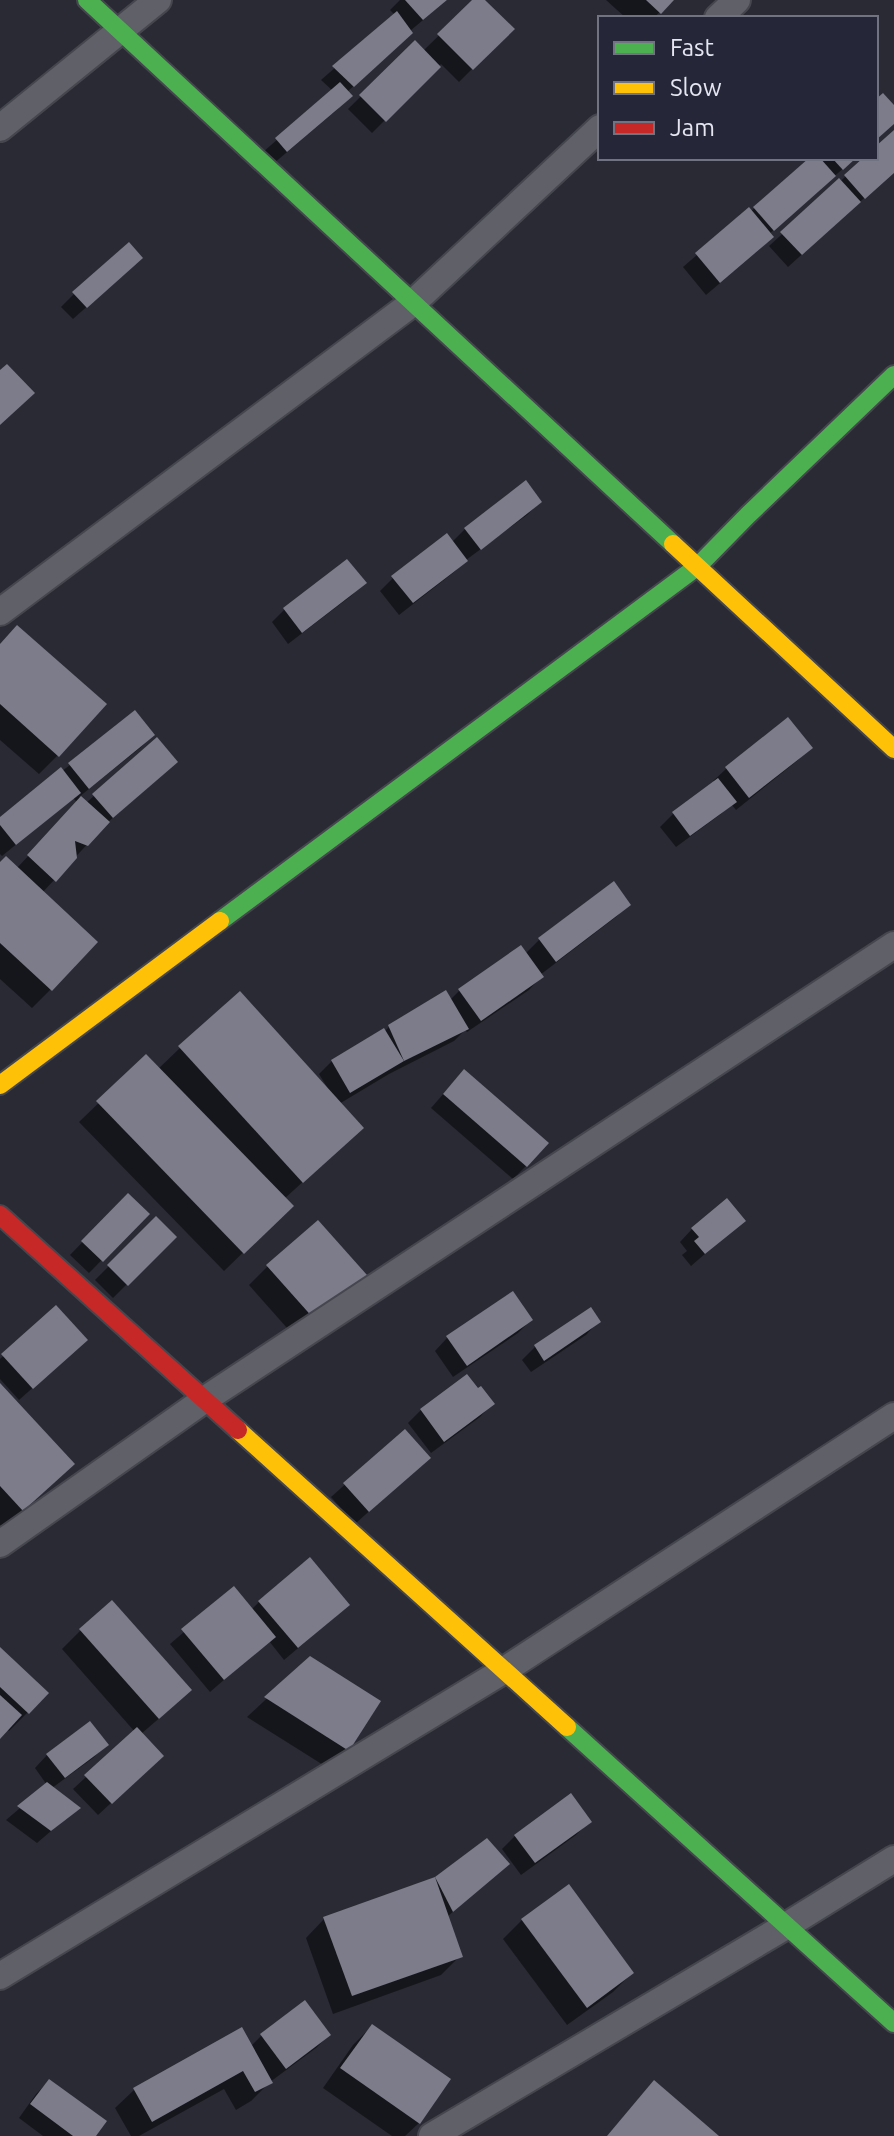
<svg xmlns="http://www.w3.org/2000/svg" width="894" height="2136" font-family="Ubuntu,sans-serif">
	<rect width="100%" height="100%" fill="#292a33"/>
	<g fill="#0007">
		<polygon points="400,0 447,0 410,31 398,46 347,92 338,109 273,164 263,152 333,91 321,80 395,15 390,10"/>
		<polygon points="475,0 483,0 512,29 459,82 441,64 372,133 348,109 415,43 423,51"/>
		<polygon points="606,0 671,0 654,18 626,18"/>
		<polygon points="894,133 894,171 788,267 769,246 866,158 876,158 876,149"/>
		<polygon points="812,158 855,158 769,234 772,237 759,250 706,295 683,267 749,210 750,212"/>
		<polygon points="127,271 73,319 61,307 74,294"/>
		<polygon points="525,483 540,502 527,515 466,560 453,573 399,615 380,591 393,578 452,542 465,529"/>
		<polygon points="364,583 351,596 288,644 272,622 284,610"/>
		<polygon points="0,645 58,755 39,774 0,740"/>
		<polygon points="788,720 810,748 797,761 736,810 731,804 721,814 676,847 660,827 673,814 715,783 713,781 726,769"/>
		<polygon points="153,735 140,748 79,797 86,803 157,740 163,774 108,822 42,893 50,990 32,1008 0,979 0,865 16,869 78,803 73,798 2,856 0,854 0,819 70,765"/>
		<polygon points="613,884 628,905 616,917 540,975 541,977 529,990 467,1032 465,1030 454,1041 389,1074 339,1104 337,1151 284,1199 291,1206 224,1271 79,1122 146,1057 158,1069 180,1048 327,1087 319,1074 332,1061 384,1032 390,1026 450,1000 459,991 525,954 539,940"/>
		<polygon points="452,1084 526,1166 513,1179 431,1108"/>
		<polygon points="128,1195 147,1214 89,1273 70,1255"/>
		<polygon points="156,1219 174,1237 113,1298 95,1280"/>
		<polygon points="743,1221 691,1266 682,1255 687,1251 680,1242 692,1229"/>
		<polygon points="268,1266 364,1275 295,1337 249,1285"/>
		<polygon points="56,1308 73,1352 19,1400 0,1379 0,1359"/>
		<polygon points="531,1320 518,1333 453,1377 435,1351 447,1338"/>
		<polygon points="598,1322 586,1335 531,1372 522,1360 535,1347"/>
		<polygon points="466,1377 492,1404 480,1417 431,1453 408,1423 421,1410"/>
		<polygon points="0,1386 53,1483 3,1529 0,1525"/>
		<polygon points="405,1431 415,1470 355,1524 331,1497"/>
		<polygon points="234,1589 251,1610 259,1602 335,1617 284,1660 269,1641 210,1692 170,1644"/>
		<polygon points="81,1630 170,1709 141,1734 149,1768 98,1815 73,1789 135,1732 62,1649"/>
		<polygon points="0,1650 28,1712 9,1731 7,1729 0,1736"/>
		<polygon points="310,1658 347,1750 328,1768 247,1717"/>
		<polygon points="106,1745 93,1758 52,1788 78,1808 37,1843 6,1820 47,1785 35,1768 47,1755"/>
		<polygon points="589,1822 576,1835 521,1875 502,1849 515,1836"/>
		<polygon points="487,1840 494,1876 447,1917 460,1956 441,1975 333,2014 306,1938 324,1919 436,1879"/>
		<polygon points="568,1887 632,1973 613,1992 567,2025 503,1939 522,1920"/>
		<polygon points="305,2003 329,2035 316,2048 270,2082 251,2101 236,2110 224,2089 139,2136 131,2136 115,2108 134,2090 250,2047 261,2036"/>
		<polygon points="372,2026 419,2123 405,2136 392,2136 323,2088 353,2045"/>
		<polygon points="49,2081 94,2136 43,2136 19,2118 36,2094"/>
	</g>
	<g fill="#7c7c8a">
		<polygon points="405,0 447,0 423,20"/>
		<polygon points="472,0 485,0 515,29 473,70 437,34"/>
		<polygon points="646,0 674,0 661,14"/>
		<polygon points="397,11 413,33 354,87 332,66"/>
		<polygon points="415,40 441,67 386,122 359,95"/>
		<polygon points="340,82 353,96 287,152 275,138"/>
		<polygon points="883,93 894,105 894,124 876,140 876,99"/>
		<polygon points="894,130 894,173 865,199 844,175 863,158 876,158 876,146"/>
		<polygon points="809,158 820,158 836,176 774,231 753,207"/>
		<polygon points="832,158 856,158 843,170"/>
		<polygon points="839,178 861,202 802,255 780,232"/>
		<polygon points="749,207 774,237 720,283 695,253"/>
		<polygon points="129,242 143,258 87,308 72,292"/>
		<polygon points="7,364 35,393 0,425 0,370"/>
		<polygon points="526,480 542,502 481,550 464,528"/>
		<polygon points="447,533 468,561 413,603 391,576"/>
		<polygon points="347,559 367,583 302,633 283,608"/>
		<polygon points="17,625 107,704 59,757 0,704 0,644"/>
		<polygon points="135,710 155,735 89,789 68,763"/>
		<polygon points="788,717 813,748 749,798 725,767"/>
		<polygon points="157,737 178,762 113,818 92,794"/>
		<polygon points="61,767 81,793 16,845 0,825 0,817"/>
		<polygon points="718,778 737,802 690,836 672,812"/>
		<polygon points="81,796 110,822 88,846 75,841 77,858 56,882 27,855"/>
		<polygon points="6,856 98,942 52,991 0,943 0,862"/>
		<polygon points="614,881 631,905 556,962 538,938"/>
		<polygon points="521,945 544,977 481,1021 458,989"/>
		<polygon points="446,990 469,1029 404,1061 388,1025"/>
		<polygon points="240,991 364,1128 303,1183 178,1046"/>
		<polygon points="384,1028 404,1061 350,1093 331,1060"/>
		<polygon points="146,1054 294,1206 244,1254 96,1101"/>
		<polygon points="464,1069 549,1143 527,1167 443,1094"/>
		<polygon points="128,1193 150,1214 103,1262 81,1241"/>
		<polygon points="727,1198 746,1221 705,1254 694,1241 699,1237 691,1228"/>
		<polygon points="156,1216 177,1237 128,1286 107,1265"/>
		<polygon points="318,1220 367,1275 315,1320 266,1265"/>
		<polygon points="513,1291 533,1320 467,1366 446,1336"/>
		<polygon points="56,1305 88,1340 33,1389 1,1354"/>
		<polygon points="591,1307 601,1322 544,1361 534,1345"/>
		<polygon points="467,1374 478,1388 481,1386 495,1404 444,1442 420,1409"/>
		<polygon points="0,1383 75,1464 23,1511 0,1486"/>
		<polygon points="405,1429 431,1458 369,1512 343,1483"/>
		<polygon points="310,1557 350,1605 298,1648 258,1601"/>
		<polygon points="234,1586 276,1637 224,1680 181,1629"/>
		<polygon points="112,1600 192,1690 159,1719 79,1629"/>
		<polygon points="0,1647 49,1693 29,1714 0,1687"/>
		<polygon points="310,1656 381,1701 349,1751 264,1697"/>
		<polygon points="0,1695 22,1715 0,1739"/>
		<polygon points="90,1721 109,1745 65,1778 46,1754"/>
		<polygon points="137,1727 164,1756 112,1804 84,1775"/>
		<polygon points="47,1782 81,1808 51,1831 17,1806"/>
		<polygon points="571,1793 592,1822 535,1863 514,1835"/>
		<polygon points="487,1838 510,1864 453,1912 435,1877"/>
		<polygon points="435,1877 463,1957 352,1996 323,1917"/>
		<polygon points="569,1884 634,1973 587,2008 521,1919"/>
		<polygon points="305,2000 331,2035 286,2069 260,2034"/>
		<polygon points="372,2024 451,2079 420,2124 340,2068"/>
		<polygon points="242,2027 273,2083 255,2092 243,2071 152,2122 133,2088"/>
		<polygon points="49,2079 107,2121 96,2136 73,2136 30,2104"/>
		<polygon points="654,2080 719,2136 607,2136"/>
	</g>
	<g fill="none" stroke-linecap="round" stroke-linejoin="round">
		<g stroke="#45464e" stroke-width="30">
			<g id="street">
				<polyline points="718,18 737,0"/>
				<polyline points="0,128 158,0"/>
				<polyline points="0,612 414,302 600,128"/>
				<polyline points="0,1544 204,1400 894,945"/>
				<polyline points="0,1976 503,1671 894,1416"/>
				<polyline points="432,2136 786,1926 894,1859"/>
			</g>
		</g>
		<g stroke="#45464e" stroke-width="22">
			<g id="fast">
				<polyline points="87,0 673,544"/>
				<polyline points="220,921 698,566 748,515 894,375"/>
				<polyline points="567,1727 894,2023"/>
			</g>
		</g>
		<g stroke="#45464e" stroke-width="22">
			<g id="slow">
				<polyline points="673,544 894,749"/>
				<polyline points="0,1085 220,921"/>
				<polyline points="238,1430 567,1727"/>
			</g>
		</g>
		<g stroke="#45464e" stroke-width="22">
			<polyline id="jam" points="0,1215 238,1430"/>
		</g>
		<use href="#street" stroke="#5f6068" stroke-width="26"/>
		<use href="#fast" stroke="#4caf50" stroke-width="18"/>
		<use href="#slow" stroke="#ffc107" stroke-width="18"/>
		<use href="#jam" stroke="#c62828" stroke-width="18"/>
	</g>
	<rect x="598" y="16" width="280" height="144" fill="#252637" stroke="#727382" stroke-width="2"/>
	<rect x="614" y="42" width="40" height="12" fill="#4caf50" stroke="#727382" stroke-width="2"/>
	<text x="670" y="56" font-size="24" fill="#e5e6f2">Fast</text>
	<rect x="614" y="82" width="40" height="12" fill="#ffc107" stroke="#727382" stroke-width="2"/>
	<text x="670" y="96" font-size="24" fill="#e5e6f2">Slow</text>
	<rect x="614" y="122" width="40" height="12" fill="#c62828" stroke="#727382" stroke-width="2"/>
	<text x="670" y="136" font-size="24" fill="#e5e6f2">Jam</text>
</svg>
